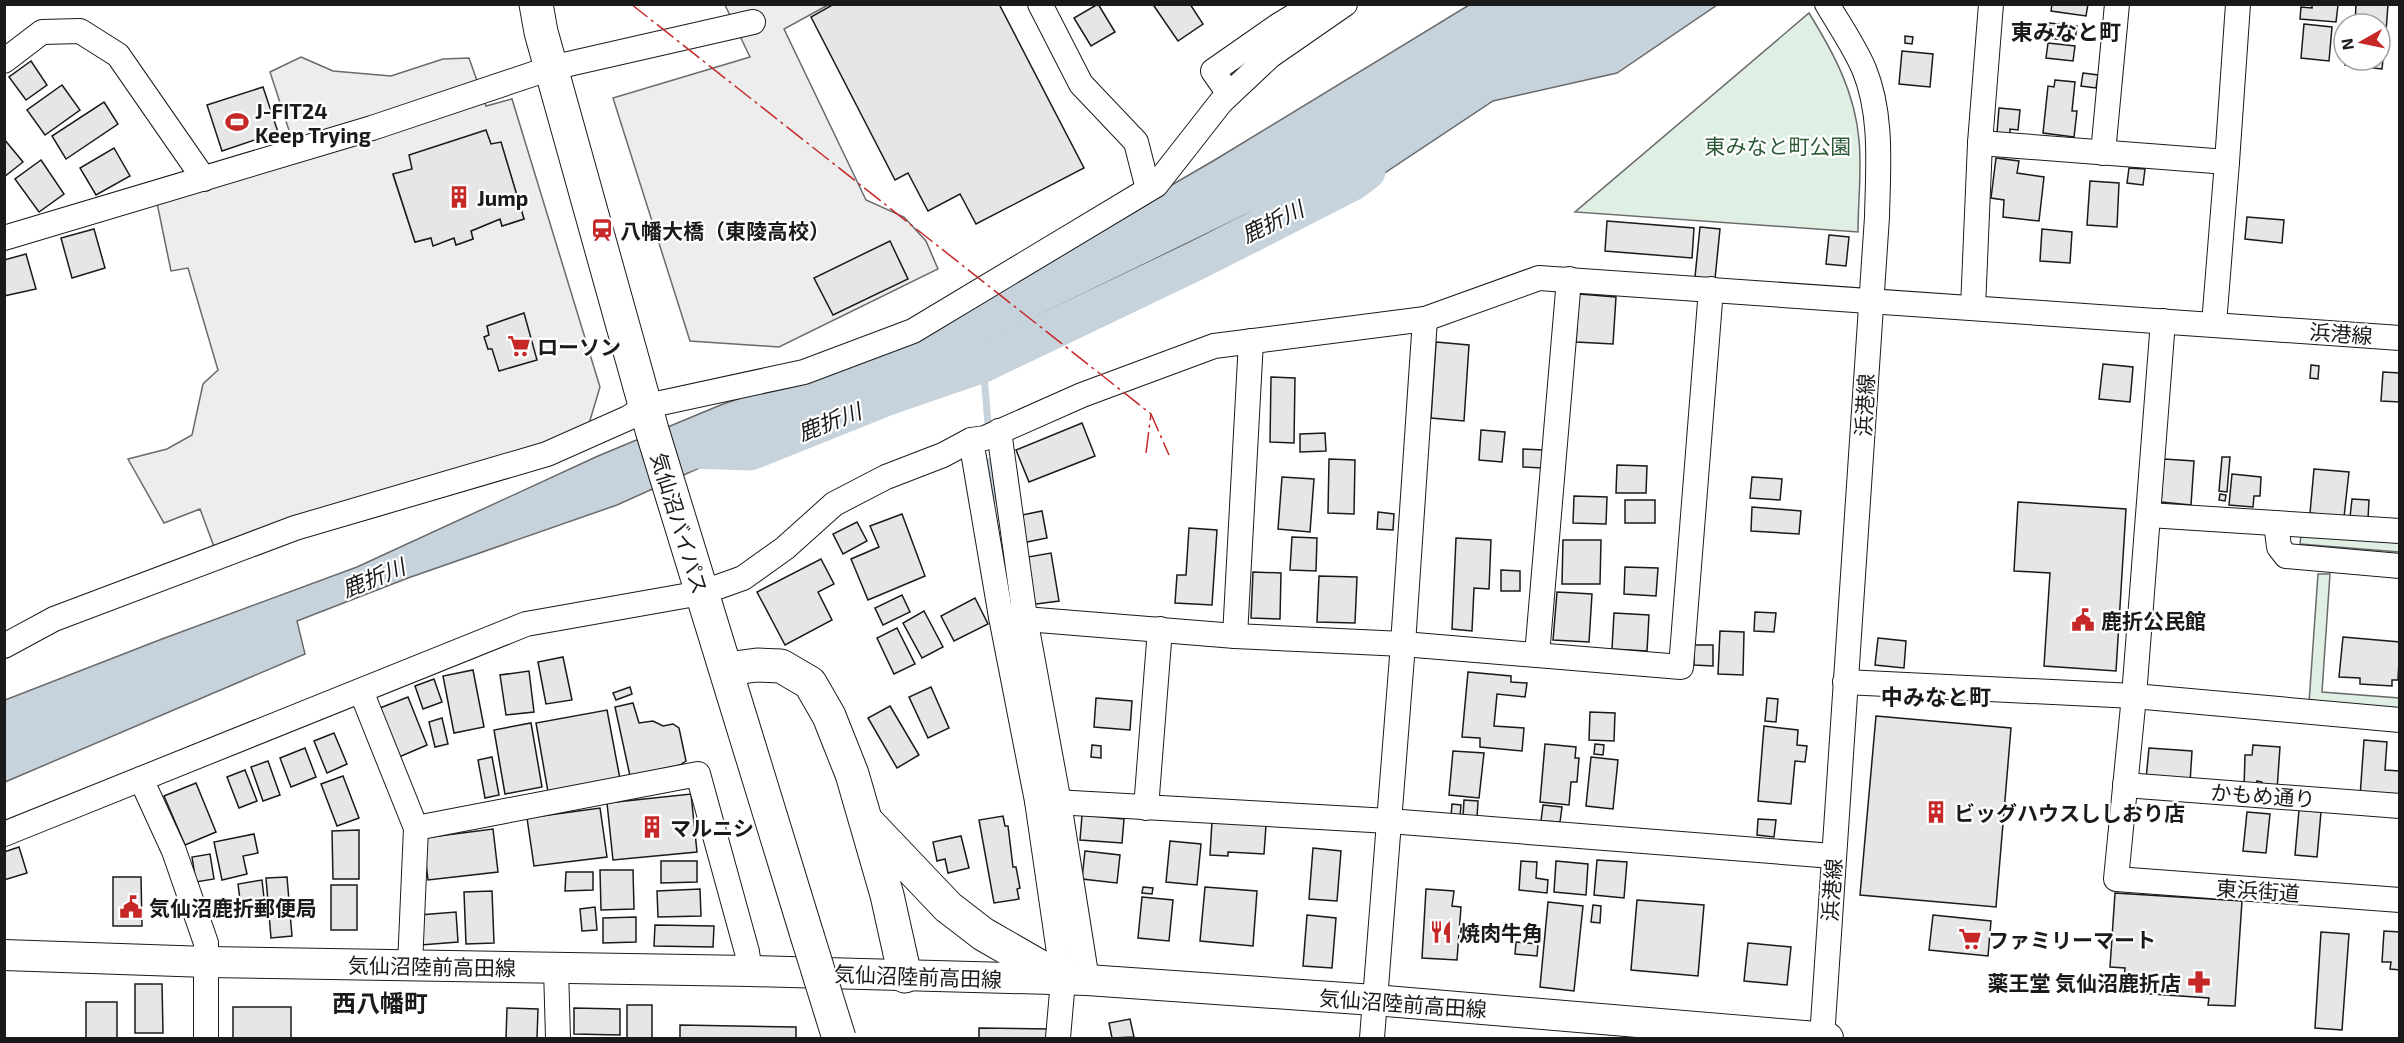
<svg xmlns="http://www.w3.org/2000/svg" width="2404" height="1043" font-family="'Exo 2','Noto Sans JP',sans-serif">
	<rect width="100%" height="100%" fill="#fff"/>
	<g fill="#e0efe3" stroke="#6a6a6a" stroke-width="1.5">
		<path d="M1809 13C1833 52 1855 92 1859 140 1862 170 1858 201 1858 232L1575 212Z"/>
		<polygon points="2301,535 2399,543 2399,552 2300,544"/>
		<polygon points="2318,574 2330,574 2322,692 2399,698 2399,710 2309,703"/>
	</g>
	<g fill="#ededed" stroke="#6a6a6a" stroke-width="1.5" fill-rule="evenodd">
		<polygon points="725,5 828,5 784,29 866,200 904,217 926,241 938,269 779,347 690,341 613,98 750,57"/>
		<path d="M301 57 333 71 391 76 443 59 469 58 486 106 512 99 600 387 588 427 536 467 376 517 219 560 200 509 164 523 128 459 167 449 192 435 203 384 218 370 188 268 171 271 157 203 299 161 270 72ZM501 143 524 219 502 226 500 219 471 231 473 239 456 245 454 238 434 245 431 238 415 242 393 175ZM524 314 488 349 485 337 489 335 487 326Z"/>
	</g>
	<polygon fill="#c6d2dc" stroke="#6a6a6a" stroke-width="1.5" points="1469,5 1717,5 1617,73 1493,101 1359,190 1249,213 907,380 737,451 617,505 408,578 297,621 305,654 5,782 5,700 162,639 357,567 598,456 723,404 790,382 946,316 1213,161"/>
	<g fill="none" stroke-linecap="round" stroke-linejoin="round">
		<g stroke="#c6d2dc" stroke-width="7">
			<polyline points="983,363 988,424"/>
			<polyline points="990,461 997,500"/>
		</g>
		<polyline stroke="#c6d2dc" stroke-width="39" points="686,452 693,449 750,451 890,395 983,363 1196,261 1351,182 1366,171"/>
	</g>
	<g fill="#e6e6e6" stroke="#1a1a1a" stroke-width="1.5">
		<polygon points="834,4 999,4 1084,168 976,224 960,194 928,211 908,173 895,180 811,17"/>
		<polygon points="1098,4 1115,32 1091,46 1074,18"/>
		<polygon points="1156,4 1190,4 1203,24 1178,41 1154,6"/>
		<polygon points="2052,4 2088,4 2086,16 2051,11"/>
		<polygon points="2312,4 2338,5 2336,22 2300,19 2301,7 2312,8"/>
		<polygon points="2356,4 2388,4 2386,32 2380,32 2380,24 2355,24"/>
		<polygon points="2049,23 2077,26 2075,41 2048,38"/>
		<polygon points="2304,24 2332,27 2329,61 2301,58"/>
		<polygon points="1905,36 1913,37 1912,44 1905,43"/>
		<polygon points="2380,39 2385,40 2382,69 2345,65 2345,60 2380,60"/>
		<polygon points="2048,43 2075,46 2073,61 2046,58"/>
		<polygon points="1902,51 1933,54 1930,87 1899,84"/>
		<polygon points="31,61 47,85 26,100 9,77"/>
		<polygon points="2083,73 2098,75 2096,88 2081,86"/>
		<polygon points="2055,80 2075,82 2072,111 2077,111 2074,137 2043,133 2048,86 2054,87"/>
		<polygon points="62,85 80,110 45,135 27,110"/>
		<polygon points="263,87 278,132 222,151 207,105"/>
		<polygon points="104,102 118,124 66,159 52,136"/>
		<polygon points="1999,108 2020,110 2018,130 2010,129 2010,134 1997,133"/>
		<polygon points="486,130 491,144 501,142 524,219 502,226 500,219 471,231 473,239 456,245 454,238 433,246 431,238 415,242 393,174 412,169 409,155"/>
		<polygon points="4,139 23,162 4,177"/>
		<polygon points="114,148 130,176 96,195 80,168"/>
		<polygon points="1996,158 2019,161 2017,173 2044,177 2039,221 2003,217 2004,200 1991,198"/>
		<polygon points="41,160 64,194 39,212 15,179"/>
		<polygon points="2129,168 2145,169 2143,185 2127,183"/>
		<polygon points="2090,181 2119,183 2117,227 2087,225"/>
		<polygon points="2247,217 2284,220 2282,243 2245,239"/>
		<polygon points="1607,221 1694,228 1692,258 1605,251"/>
		<polygon points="1700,227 1720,229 1715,279 1695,277"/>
		<polygon points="94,229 105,268 72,278 61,238"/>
		<polygon points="2042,229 2072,232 2070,263 2040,261"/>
		<polygon points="1829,235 1849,237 1846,266 1826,264"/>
		<polygon points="890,241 908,279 833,315 814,278"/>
		<polygon points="26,254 36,289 4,296 4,260"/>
		<polygon points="1579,294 1616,297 1613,344 1576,342"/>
		<polygon points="524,313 537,360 499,371 492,349 488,349 484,337 489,335 487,326"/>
		<polygon points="1436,342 1469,345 1464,421 1431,418"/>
		<polygon points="2103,364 2133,367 2130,402 2099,399"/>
		<polygon points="2311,365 2319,366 2318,379 2310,378"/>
		<polygon points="2383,372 2400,373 2400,402 2381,401"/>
		<polygon points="1271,377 1295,378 1294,443 1270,442"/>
		<polygon points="1082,423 1095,456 1029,482 1016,450"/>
		<polygon points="1481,430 1505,432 1502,462 1479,460"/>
		<polygon points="1325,433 1326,451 1300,452 1300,434"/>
		<polygon points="1523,449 1543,450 1542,468 1523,467"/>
		<polygon points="2222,457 2230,457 2227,492 2219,491"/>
		<polygon points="1329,459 1355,460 1354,514 1328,513"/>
		<polygon points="2164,459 2194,461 2191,505 2161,502"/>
		<polygon points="1617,465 1647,466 1646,493 1616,493"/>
		<polygon points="2314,469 2349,472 2344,517 2310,513"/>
		<polygon points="2232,474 2261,477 2260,496 2254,496 2253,507 2229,505"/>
		<polygon points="1282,477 1314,479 1310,532 1278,529"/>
		<polygon points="1752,477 1782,479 1780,500 1750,498"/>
		<polygon points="2220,494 2226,495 2225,501 2219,500"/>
		<polygon points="1574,496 1607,497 1606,524 1573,523"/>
		<polygon points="2352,499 2369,500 2368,519 2350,517"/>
		<rect x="1625" y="500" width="30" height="23"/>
		<polygon points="2018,502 2126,509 2116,671 2044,666 2050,573 2014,571"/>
		<polygon points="1752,507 1801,511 1799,534 1751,531"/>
		<polygon points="1042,511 1047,538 1022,543 1017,516"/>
		<polygon points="1378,512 1394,514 1393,530 1377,529"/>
		<polygon points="902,514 925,576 868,600 851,559 879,547 870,526"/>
		<polygon points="857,522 867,541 843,554 833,534"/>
		<polygon points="1189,528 1217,530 1212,605 1175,603 1177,575 1186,575"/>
		<polygon points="1292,537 1317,538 1316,571 1290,570"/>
		<polygon points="1456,538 1491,540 1489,589 1474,588 1472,631 1452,629"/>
		<polygon points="1563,540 1601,540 1600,584 1562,584"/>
		<polygon points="1051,553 1059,601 1029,605 1022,558"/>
		<polygon points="821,559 834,584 818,592 832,620 785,645 757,592"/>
		<polygon points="1625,567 1658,568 1656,596 1624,594"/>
		<polygon points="1501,570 1520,571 1520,591 1501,591"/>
		<polygon points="1253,572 1281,573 1280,619 1251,618"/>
		<polygon points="1319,576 1357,577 1355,623 1317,622"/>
		<polygon points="1557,592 1592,594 1589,642 1553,640"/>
		<polygon points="902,595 910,612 883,625 875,608"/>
		<polygon points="975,598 988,624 954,641 941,616"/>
		<polygon points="924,611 943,647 922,658 903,623"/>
		<polygon points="1755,612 1776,613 1774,632 1754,631"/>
		<polygon points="1614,613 1649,615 1647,651 1612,649"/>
		<polygon points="897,628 915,664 894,674 877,638"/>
		<polygon points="1720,631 1744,632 1743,675 1718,674"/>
		<polygon points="2343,637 2400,642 2398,680 2392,680 2392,686 2360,684 2360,678 2339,677"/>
		<polygon points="1878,638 1906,641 1904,668 1875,665"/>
		<polygon points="1694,645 1713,645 1713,666 1694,665"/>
		<polygon points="563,657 572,700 546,704 538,662"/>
		<polygon points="473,670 484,727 454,733 443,676"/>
		<polygon points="529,671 534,712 506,715 500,675"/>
		<polygon points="1468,672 1511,676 1511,682 1527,683 1525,697 1497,694 1494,726 1524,728 1522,751 1480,747 1480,738 1462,737"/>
		<polygon points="434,679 442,702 423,709 415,686"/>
		<polygon points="630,687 632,694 616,700 613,693"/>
		<polygon points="931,687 949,728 928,738 909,697"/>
		<polygon points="408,697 427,745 399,757 380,708"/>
		<polygon points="1096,698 1132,701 1130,730 1094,727"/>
		<polygon points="1767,698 1778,699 1776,722 1765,721"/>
		<polygon points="633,703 639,723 653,721 663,726 673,724 679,728 686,761 680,765 630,776 615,707"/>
		<polygon points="890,706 919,755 897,768 868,718"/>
		<polygon points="607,710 620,779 548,792 536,723"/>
		<polygon points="1590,712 1615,713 1614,741 1589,740"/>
		<polygon points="1876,716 2011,728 1996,907 1860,895"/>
		<polygon points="442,718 448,744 435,747 429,722"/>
		<polygon points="531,723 542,787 505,794 494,730"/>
		<polygon points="1764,726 1798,730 1797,745 1807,746 1805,762 1795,761 1791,804 1758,801"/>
		<polygon points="334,733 347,764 327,773 314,741"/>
		<polygon points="2364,740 2387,742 2385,770 2400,771 2400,800 2360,797"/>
		<polygon points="1545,744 1576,747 1575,758 1579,758 1577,782 1571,782 1569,805 1540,802"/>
		<polygon points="1595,744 1604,745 1603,755 1594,754"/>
		<polygon points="1092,745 1101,746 1101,758 1091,757"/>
		<polygon points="2253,745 2280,747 2277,790 2262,789 2262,782 2257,781 2256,788 2244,788 2245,755 2252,755"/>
		<polygon points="305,748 316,777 291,787 280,758"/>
		<polygon points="2149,748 2192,751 2190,783 2146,779"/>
		<polygon points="1453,751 1484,753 1479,798 1449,795"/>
		<polygon points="492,757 499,795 485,798 478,760"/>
		<polygon points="1591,757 1618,760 1613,809 1586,806"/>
		<polygon points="268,761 280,795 263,801 251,767"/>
		<polygon points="245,770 257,801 239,808 227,777"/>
		<polygon points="343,776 359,818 337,826 321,784"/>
		<polygon points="196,783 216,832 185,845 164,796"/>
		<polygon points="691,794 697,852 613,860 607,803"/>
		<polygon points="1464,800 1478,801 1477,818 1463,817"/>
		<polygon points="1452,804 1461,805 1460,817 1451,816"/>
		<polygon points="1543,805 1562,807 1560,822 1541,821"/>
		<polygon points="600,808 607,857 534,866 527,818"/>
		<polygon points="2299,810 2321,812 2317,857 2295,855"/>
		<polygon points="2247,812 2270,814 2266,853 2243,851"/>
		<polygon points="1082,815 1124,819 1122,843 1080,840"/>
		<polygon points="1003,816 1005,826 1008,826 1013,867 1016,867 1020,888 1017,889 1019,899 994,903 979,820"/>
		<polygon points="1758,819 1776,820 1774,837 1757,835"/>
		<polygon points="1212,821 1266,825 1264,854 1228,852 1228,856 1210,855"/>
		<polygon points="493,829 498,872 428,880 423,838"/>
		<polygon points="359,830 359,879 333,879 332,831"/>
		<polygon points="254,834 258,853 243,856 247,874 222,880 214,842"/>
		<polygon points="961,836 969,868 948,873 945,859 937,861 933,842"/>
		<polygon points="1170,841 1201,844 1197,885 1166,882"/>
		<polygon points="19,847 27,873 4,880 4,852"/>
		<polygon points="1313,848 1341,851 1337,901 1309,899"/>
		<polygon points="1085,851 1120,855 1117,883 1082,879"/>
		<polygon points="210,854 214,879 196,882 192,857"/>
		<polygon points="1597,860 1627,862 1624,898 1594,895"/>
		<polygon points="661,861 697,861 697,882 661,883"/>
		<polygon points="1521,861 1537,862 1536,878 1548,880 1547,893 1519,890"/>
		<polygon points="1556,861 1588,864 1586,895 1554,892"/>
		<polygon points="600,870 633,870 634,909 601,910"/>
		<polygon points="566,872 593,872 593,890 565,891"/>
		<polygon points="113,877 141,877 142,926 113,926"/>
		<polygon points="287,877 292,936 271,938 266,878"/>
		<polygon points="262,880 265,907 251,909 249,898 240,900 238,884"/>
		<rect x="331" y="885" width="26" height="45"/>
		<polygon points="1143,887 1153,888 1152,894 1142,893"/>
		<polygon points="1205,887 1257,891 1253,946 1200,941"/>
		<polygon points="700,889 701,916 658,917 657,891"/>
		<polygon points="1426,889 1454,891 1452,906 1461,907 1457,960 1422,958"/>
		<polygon points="492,891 494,943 466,944 464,892"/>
		<polygon points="2115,893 2242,901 2235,1006 2208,1005 2209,998 2123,992 2125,968 2110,967"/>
		<polygon points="1142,897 1173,900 1169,941 1138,938"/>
		<polygon points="1637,900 1704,905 1698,976 1631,970"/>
		<polygon points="1548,902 1583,906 1574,991 1540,987"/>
		<polygon points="1593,905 1601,906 1600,923 1591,922"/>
		<polygon points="595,907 597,930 582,931 580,909"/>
		<polygon points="456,912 458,942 421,945 419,915"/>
		<polygon points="1307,915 1336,918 1332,968 1303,966"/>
		<polygon points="1933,915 1991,921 1988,956 1929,950"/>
		<polygon points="636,917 636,942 603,943 603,918"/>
		<polygon points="655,925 714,926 713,947 654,946"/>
		<polygon points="2384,931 2400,932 2400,970 2390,969 2391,962 2382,962"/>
		<polygon points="2321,932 2349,934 2342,1030 2315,1028"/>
		<polygon points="1516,942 1538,944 1537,956 1515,954"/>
		<polygon points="1748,943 1791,947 1787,985 1744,981"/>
		<polygon points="135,984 162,984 163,1033 135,1033"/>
		<rect x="86" y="1002" width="31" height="36"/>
		<rect x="627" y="1005" width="25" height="33"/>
		<rect x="233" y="1007" width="58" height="31"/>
		<polygon points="507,1008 538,1009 537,1038 506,1038"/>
		<polygon points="574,1008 620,1009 620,1035 574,1034"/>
		<polygon points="1130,1019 1134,1037 1112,1038 1109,1023"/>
		<polygon points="680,1025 796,1027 796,1038 680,1038"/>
		<polygon points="979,1028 1050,1029 1050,1038 979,1038"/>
	</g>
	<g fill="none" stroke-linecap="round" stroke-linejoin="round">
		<g stroke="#1a1a1a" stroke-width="26">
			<g id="minor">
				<polyline points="1040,4 1081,84 1136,142 1148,189"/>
				<polyline points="4,61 42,32 80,31 118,55 204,179"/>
				<polyline points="1229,94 1213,71 1279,25 1314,4"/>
				<polyline points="1980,143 2227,162 2238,4"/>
				<polyline points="2103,153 2117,4"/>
				<polyline points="4,238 372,128 551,68 753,22"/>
				<polyline points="1973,308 1980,143 1991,4"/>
				<polyline points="2163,321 2134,696 2116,879 2400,900"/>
				<polyline points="2214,324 2227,162"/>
				<polyline points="999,431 1025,618 1059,803 1087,980"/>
				<polyline points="971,440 1001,617 1037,801 1063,980 1058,1038"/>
				<polyline points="2149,515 2400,531"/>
				<polyline points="2276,523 2279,547 2286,556 2400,566"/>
				<polyline points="1001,617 1235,636 1403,644 1681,667 1711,289"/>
				<polyline points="1235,636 1251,341"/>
				<polyline points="4,646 54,619 295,528 547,454 628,418 647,406 804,372 913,331 1156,185 1221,102 1270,56 1345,4"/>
				<polyline points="1537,655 1569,279"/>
				<polyline points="1845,682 2134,696 2400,720"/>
				<polyline points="361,691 416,828 410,965"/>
				<polyline points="141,779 174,851 206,943 206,1038"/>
				<polyline points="2125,785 2400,806"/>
				<polyline points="1037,801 1389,821 1833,856"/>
				<polyline points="1146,808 1160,629"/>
				<polyline points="416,828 698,774 747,952 750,971"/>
				<polyline points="4,834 526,624 701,593 743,578 785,548 834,504 886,477 943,455 971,440 985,438 1082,395 1214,346 1425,319 1539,278 2400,338"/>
				<polyline points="556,968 558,1038"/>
				<polyline points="1372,1038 1403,644 1425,319"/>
				<path d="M1822 1038 1877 217C1878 168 1883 115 1864 69 1854 46 1840 26 1827 4"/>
			</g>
		</g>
		<g stroke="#1a1a1a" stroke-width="32">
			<polyline id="major" points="4,955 207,962 750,971 1087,980 1374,1000 1828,1038"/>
		</g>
		<g stroke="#1a1a1a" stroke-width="35">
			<g id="highway">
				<polyline points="536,4 541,32 652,430 807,935"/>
				<polyline points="727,669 757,665 781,666 810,683 829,716 852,774 887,895 905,976"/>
				<polyline points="869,824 948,907 983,934 1063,980"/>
			</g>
		</g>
		<use href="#minor" stroke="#fff" stroke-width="24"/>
		<use href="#major" stroke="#fff" stroke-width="30"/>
		<use href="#highway" stroke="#fff" stroke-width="33"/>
		<g stroke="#1a1a1a" stroke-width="35" stroke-linecap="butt">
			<polyline id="highway-bridge" points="807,935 839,1038"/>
		</g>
		<use href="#highway-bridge" stroke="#fff" stroke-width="33"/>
		<g stroke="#c62828" stroke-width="1.5" stroke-dasharray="21 4.5 3 4.5" stroke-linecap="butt">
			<polyline points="631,4 1151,414 1169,455"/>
			<polyline points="1146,453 1151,414"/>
		</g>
	</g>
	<defs>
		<g id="stadium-bare" transform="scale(1.8)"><path d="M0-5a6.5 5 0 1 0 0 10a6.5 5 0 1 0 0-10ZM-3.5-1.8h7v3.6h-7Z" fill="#c62828" stroke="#fff" stroke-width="2.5" paint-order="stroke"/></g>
		<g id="building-bare" transform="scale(1.8)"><path d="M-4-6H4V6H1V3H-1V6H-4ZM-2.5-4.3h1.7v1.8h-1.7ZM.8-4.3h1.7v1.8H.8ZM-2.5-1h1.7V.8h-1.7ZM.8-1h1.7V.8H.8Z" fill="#c62828" stroke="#fff" stroke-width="2.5" paint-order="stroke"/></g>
		<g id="station-bare" transform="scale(1.8)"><path d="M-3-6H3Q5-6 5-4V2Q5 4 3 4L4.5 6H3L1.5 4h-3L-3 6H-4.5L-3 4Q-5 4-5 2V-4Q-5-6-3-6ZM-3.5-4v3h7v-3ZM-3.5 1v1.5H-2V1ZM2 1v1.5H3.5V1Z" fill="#c62828" stroke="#fff" stroke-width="2.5" paint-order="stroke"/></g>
		<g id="supermarket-bare" transform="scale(1.8)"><path d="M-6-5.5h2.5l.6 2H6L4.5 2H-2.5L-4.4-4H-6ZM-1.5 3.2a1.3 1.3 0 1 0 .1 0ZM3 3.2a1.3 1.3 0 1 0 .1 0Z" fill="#c62828" stroke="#fff" stroke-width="2.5" paint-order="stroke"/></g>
		<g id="civic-bare" transform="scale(1.8)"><path d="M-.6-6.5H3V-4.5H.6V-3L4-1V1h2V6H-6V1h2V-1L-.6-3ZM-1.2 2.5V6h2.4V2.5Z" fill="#c62828" stroke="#fff" stroke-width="2.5" paint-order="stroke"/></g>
		<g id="restaurant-bare" transform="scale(1.8)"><path d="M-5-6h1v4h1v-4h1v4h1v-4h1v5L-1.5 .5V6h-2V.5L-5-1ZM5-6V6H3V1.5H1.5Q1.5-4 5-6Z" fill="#c62828" stroke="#fff" stroke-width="2.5" paint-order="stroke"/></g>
		<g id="pharmacy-bare" transform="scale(1.8)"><path d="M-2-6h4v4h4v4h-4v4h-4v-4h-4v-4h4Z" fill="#c62828" stroke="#fff" stroke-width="2.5" paint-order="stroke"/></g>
	</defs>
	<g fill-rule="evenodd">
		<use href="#stadium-bare" x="237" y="122"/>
		<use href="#building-bare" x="459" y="197"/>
		<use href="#station-bare" x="602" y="230"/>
		<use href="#supermarket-bare" x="519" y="346"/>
		<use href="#civic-bare" x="2083" y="620"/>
		<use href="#building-bare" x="1936" y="812"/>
		<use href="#building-bare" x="652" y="827"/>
		<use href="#civic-bare" x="131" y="907"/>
		<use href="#restaurant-bare" x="1441" y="932"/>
		<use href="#supermarket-bare" x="1970" y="939"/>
		<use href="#pharmacy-bare" x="2199" y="982"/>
	</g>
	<g text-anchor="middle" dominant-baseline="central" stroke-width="4.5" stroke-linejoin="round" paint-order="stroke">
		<g font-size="21" font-weight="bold" fill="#1a1a1a" stroke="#fff" text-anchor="start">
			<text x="255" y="110">J-FIT24<tspan x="255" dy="24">Keep Trying</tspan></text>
			<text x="477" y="197">Jump</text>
			<text x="620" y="230">八幡大橋（東陵高校）</text>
			<text x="537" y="346">ローソン</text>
			<text x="2101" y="620">鹿折公民館</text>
			<text x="1954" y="812">ビッグハウスししおり店</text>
			<text x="670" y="827">マルニシ</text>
			<text x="149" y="907">気仙沼鹿折郵便局</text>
			<text x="1459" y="932">焼肉牛角</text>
			<text x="1988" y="939">ファミリーマート</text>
			<text x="2181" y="982" text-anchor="end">薬王堂 気仙沼鹿折店</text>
		</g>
		<g font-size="21" fill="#2b5a34" stroke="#fff">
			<text x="1778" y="145">東みなと町公園</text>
		</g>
		<g font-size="21" fill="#1a1a1a" stroke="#fff">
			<text transform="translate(2341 333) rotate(4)">浜港線</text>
			<text transform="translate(1864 405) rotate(-87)">浜港線</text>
			<text transform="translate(680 523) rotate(73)">気仙沼バイパス</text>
			<text transform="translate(2263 795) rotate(4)">かもめ通り</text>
			<text transform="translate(1831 890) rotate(-86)">浜港線</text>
			<text transform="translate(2258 890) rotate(4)">東浜街道</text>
			<text transform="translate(432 966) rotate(1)">気仙沼陸前高田線</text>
			<text transform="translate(918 976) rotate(2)">気仙沼陸前高田線</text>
			<text transform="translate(1403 1003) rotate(4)">気仙沼陸前高田線</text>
		</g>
		<g font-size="22" font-weight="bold" fill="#1a1a1a" stroke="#fff">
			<text x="2066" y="31">東みなと町</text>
			<text x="1936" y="696">中みなと町</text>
		</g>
		<g font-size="22" font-style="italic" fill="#1a1a1a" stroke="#fff">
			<text transform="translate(1272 221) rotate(-26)">鹿折川</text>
			<text transform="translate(829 421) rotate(-21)">鹿折川</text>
			<text transform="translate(373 577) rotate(-22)">鹿折川</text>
		</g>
		<g font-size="24" font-weight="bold" fill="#1a1a1a" stroke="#fff">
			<text x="380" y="1002">西八幡町</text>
		</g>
	</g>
	<rect width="2404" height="1043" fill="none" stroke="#1a1a1a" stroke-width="12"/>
	<g transform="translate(2362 42) rotate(261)"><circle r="28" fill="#ffffff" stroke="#a3a3a3" stroke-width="1.5"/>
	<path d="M0-4.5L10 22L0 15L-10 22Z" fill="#c62828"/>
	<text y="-9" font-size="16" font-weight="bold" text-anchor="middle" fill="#1a1a1a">N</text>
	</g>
</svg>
